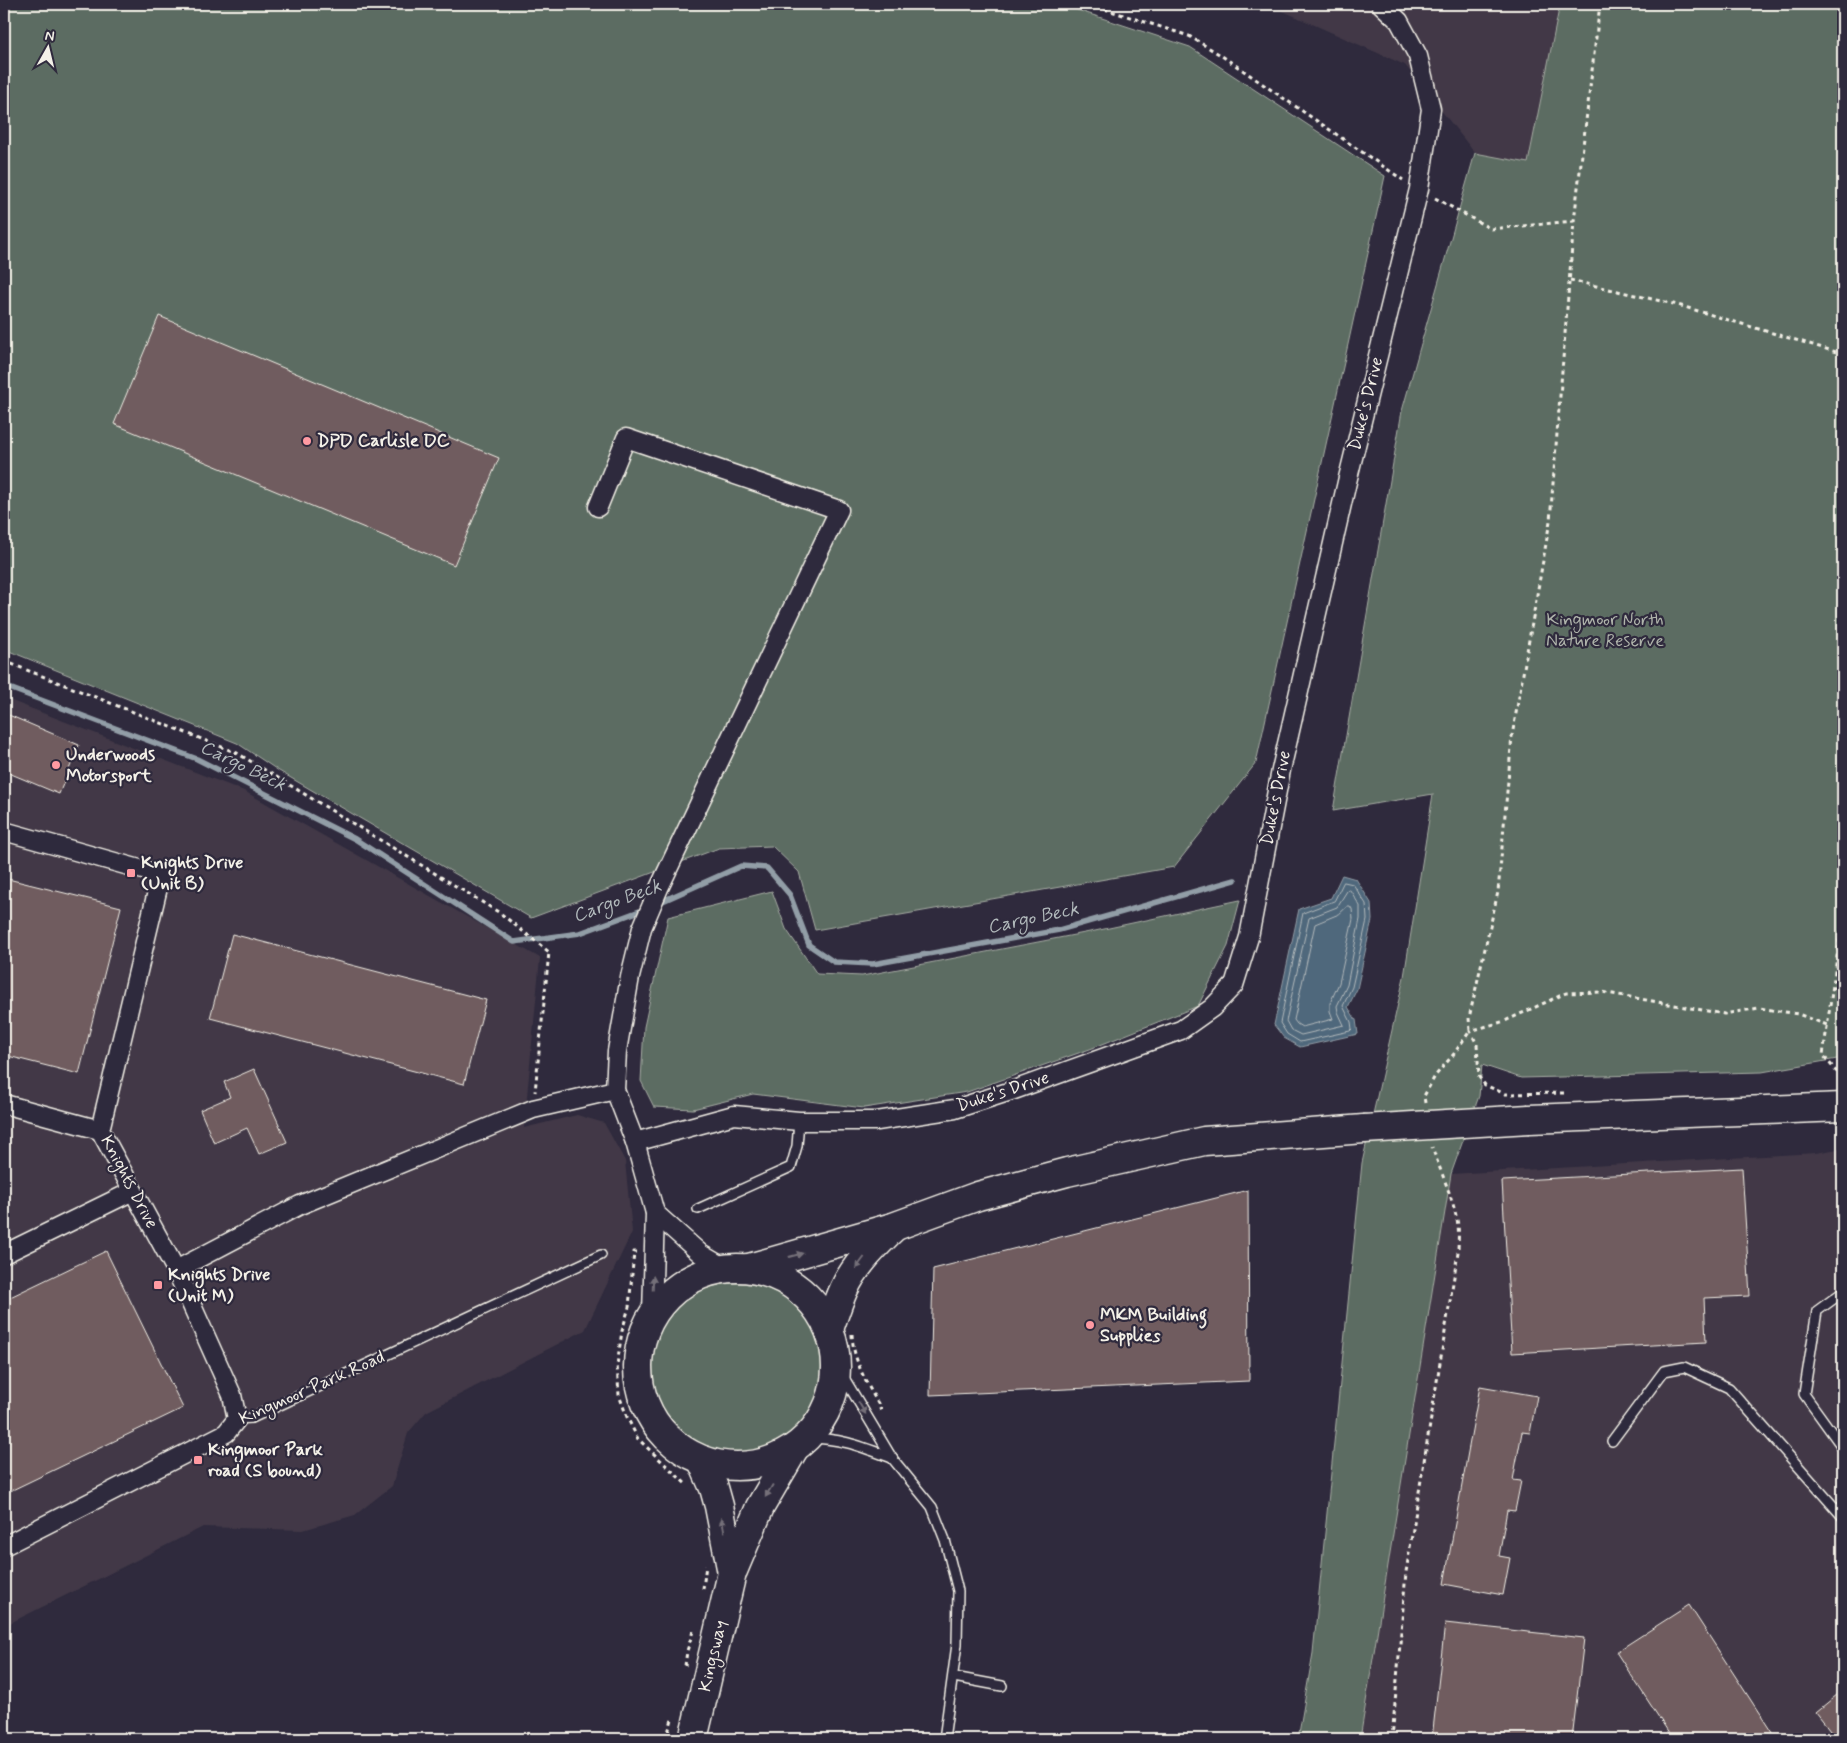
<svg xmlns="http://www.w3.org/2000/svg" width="1847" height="1743" font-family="Mynerve,sans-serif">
	<rect width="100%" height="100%" fill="#2f2a3d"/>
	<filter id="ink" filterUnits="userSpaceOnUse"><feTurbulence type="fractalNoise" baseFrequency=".02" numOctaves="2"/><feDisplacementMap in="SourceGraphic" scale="10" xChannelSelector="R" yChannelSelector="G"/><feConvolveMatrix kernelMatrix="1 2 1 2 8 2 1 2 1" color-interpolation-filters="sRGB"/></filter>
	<g filter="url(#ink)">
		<g fill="#423947">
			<polygon points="1267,4 1560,4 1528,163 1475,153 1405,65"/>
			<polygon points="4,698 244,791 540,958 524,1128 577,1115 604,1123 625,1161 632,1232 585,1330 426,1412 408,1433 392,1486 355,1515 303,1530 203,1527 4,1626"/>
			<polygon points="1843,1148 1843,1739 1360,1739 1451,1174 1816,1153"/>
		</g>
		<g fill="#5c6c62" stroke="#a8aea5">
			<polygon points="4,4 1059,4 1190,47 1385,176 1256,763 1174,867 815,930 799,872 772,846 719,848 531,918 279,771 237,743 4,649"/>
			<polygon points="1560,4 1843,4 1843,1058 1762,1072 1521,1078 1482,1065 1479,1096 1451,1174 1360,1739 1298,1739 1313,1653 1362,1163 1404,977 1433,794 1333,811 1402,411 1475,153 1528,163"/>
			<polygon points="772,891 786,929 817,974 862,976 1095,931 1240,900 1228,946 1198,1006 1090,1049 967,1092 864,1108 753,1094 693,1109 654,1107 641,1081 644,1027 668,917"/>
			<circle cx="737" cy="1368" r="85"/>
		</g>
		<polygon fill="#50677b" stroke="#929ea7" points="1342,875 1356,879 1371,903 1372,920 1357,989 1348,1007 1356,1020 1358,1034 1300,1047 1284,1038 1274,1025 1299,909 1331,898"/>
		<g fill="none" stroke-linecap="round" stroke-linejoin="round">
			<g stroke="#b2babc" stroke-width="1">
				<polygon points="1344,882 1353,884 1366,904 1367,920 1352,987 1343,1006 1351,1022 1352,1029 1350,1031 1300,1042 1287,1034 1280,1023 1303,913 1334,901"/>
				<polygon points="1350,890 1360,906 1360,919 1347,985 1337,1006 1338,1012 1344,1025 1301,1035 1291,1030 1286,1021 1309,918 1337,907 1347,891"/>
				<polygon points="1348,906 1350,906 1352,909 1353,919 1339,983 1330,1003 1330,1011 1333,1019 1302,1027 1297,1024 1294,1020 1315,924 1339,914"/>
			</g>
			<g stroke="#929ea7" stroke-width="5.5">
				<polyline points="4,686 197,759 355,839 514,942 580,933 645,909"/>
				<polyline points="656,904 741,866 767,868 790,895 809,945 834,962 873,964 1059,930 1235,880"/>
			</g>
		</g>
		<g fill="#705b5e" stroke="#f4f1e8">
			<polygon points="159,316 499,458 454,565 114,424"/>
			<polygon points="4,713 79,745 59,794 4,771"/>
			<polygon points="4,878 121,907 79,1074 4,1055"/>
			<polygon points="232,934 486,1000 464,1084 210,1018"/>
			<polygon points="254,1069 287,1142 259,1154 247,1128 214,1143 200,1110 230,1097 224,1082"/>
			<polygon points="1742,1168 1750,1296 1704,1298 1706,1342 1512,1353 1502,1181"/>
			<polygon points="1248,1190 1249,1381 930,1395 933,1269"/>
			<polygon points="106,1251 183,1408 4,1494 4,1300"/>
			<polygon points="1480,1386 1537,1396 1530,1433 1522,1432 1513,1480 1521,1481 1515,1511 1507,1510 1499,1556 1510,1558 1503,1595 1444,1584"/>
			<polygon points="1689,1605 1776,1739 1673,1739 1616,1652"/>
			<polygon points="1445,1623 1584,1638 1572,1739 1432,1739"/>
			<polygon points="1843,1690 1843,1739 1837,1739 1816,1712"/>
		</g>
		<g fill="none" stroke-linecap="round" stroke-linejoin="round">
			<g stroke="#f4f1e8" stroke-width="12">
				<g id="service">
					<polyline points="698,1209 791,1167 797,1146 799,1121"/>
					<polyline points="1843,1292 1817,1311 1804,1394 1843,1448"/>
					<polyline points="837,1366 892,1458 932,1507 945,1540 958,1591 957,1644 944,1739"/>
					<polyline points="237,1419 252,1418 601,1255"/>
					<path d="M807 1438C841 1438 860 1446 892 1458"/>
					<polyline points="1612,1441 1664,1371 1684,1367 1729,1388 1843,1517"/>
					<polyline points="954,1677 1002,1686"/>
				</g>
			</g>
			<g stroke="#f4f1e8" stroke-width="21">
				<g id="minor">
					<polyline points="598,507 626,438 839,510 659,888 642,928 630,977 617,1051 615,1090 635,1142 655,1213 652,1314"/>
					<polyline points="4,831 161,875 100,1130 176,1270 232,1395 237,1419 226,1433 4,1546"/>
					<polyline points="4,1104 100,1130"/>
					<polyline points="635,1142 734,1115 799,1121 877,1121 955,1109 1011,1091 1181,1030 1212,1008 1234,985 1249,937 1281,770 1347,482 1419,189 1431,109 1418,56 1399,21 1381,4"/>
					<polyline points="655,1213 701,1254 725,1268"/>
					<polyline points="4,1254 133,1191"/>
					<polyline points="176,1270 300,1205 533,1109 615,1090"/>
				</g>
			</g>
			<g stroke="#f4f1e8" stroke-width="31">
				<g id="trunk">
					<polyline points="1529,1119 1843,1107"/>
					<circle cx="737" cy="1367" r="99"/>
					<polyline points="749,1268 893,1227 978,1196 1067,1172 1204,1141 1364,1129"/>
					<path d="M829 1329C834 1316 838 1302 844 1289 855 1265 874 1247 892 1229"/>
					<polyline points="702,1461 714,1488 719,1506 732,1573"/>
					<polyline points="693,1739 732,1573 760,1507 794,1449"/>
				</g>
			</g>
			<g stroke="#f4f1e8" stroke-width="3" stroke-dasharray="4 4" stroke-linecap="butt">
				<polyline points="1089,4 1189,36 1219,54 1403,180"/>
				<polyline points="1435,198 1491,229 1574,221"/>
				<polyline points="1570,280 1678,305 1843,354"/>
				<polyline points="4,661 237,753 500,913 549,952 535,1092"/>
				<polyline points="1843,792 1843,797"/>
				<polyline points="1843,915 1823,1055 1836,1071 1843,1074"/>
				<polyline points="1564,1093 1505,1094 1485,1085 1479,1077 1477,1044 1470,1031 1505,1021 1566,993 1602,992 1724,1014 1759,1008 1798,1014 1827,1025"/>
				<polyline points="1425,1103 1424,1096 1435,1076 1453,1055 1470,1031 1469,1018 1498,892 1512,736 1550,521 1574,221 1600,4"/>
				<polyline points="637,1252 634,1252 629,1307 622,1331 617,1365 619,1395 627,1417 638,1439 687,1485"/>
				<path d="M852 1334C853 1362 868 1385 881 1409L879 1410"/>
				<polyline points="703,1589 706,1565"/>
				<polyline points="685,1666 687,1651 693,1631"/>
				<polyline points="666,1739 673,1716"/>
				<path d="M1392 1739 1406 1572 1458 1252C1458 1244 1459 1234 1458 1225 1453 1197 1441 1173 1432 1147"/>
			</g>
			<use href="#service" stroke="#2f2a3d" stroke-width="9"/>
			<use href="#minor" stroke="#2f2a3d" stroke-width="18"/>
			<use href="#trunk" stroke="#2f2a3d" stroke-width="28"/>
			<g stroke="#f4f1e8" stroke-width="31" stroke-linecap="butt">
				<polyline id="trunk-bridge" points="1364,1129 1529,1119"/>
			</g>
			<use href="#trunk-bridge" stroke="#2f2a3d" stroke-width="28"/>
		</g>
		<defs><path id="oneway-solid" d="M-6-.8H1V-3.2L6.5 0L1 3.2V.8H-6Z" transform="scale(1.25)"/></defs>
		<g fill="#747079">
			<use href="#oneway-solid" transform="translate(796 1255) rotate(-15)"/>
			<use href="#oneway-solid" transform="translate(860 1263) rotate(127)"/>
			<use href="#oneway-solid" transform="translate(653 1283) rotate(-88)"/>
			<use href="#oneway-solid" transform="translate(862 1408) rotate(59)"/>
			<use href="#oneway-solid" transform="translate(769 1491) rotate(121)"/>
			<use href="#oneway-solid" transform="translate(723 1525) rotate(-101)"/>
		</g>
	</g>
	<g fill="#ff9aa2" stroke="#2f2a3d" stroke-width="2">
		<circle cx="307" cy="441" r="5"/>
		<circle cx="56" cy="765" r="5"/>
		<rect x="126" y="868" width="10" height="10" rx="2.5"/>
		<rect x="153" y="1280" width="10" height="10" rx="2.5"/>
		<circle cx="1090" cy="1325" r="5"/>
		<rect x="193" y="1455" width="10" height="10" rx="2.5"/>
	</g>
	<g text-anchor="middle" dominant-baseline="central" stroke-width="4.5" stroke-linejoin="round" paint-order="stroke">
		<g font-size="18" fill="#f4f1e8" stroke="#2f2a3d">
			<text transform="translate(1366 404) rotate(-76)">Duke's Drive</text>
			<text transform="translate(1276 798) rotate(-79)">Duke's Drive</text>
			<text transform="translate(1003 1092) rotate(-18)">Duke's Drive</text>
			<text transform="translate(129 1182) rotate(62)">Knights Drive</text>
			<text transform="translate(312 1388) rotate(-24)">Kingmoor Park Road</text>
			<text transform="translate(713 1656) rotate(-77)">Kingsway</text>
		</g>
		<g font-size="18" font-weight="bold" fill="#f4f1e8" stroke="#2f2a3d" text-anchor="start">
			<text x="317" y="441">DPD Carlisle DC</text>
			<text x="66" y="755">Underwoods<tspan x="66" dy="21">Motorsport</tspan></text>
			<text x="141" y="863">Knights Drive<tspan x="141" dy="21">(Unit B)</tspan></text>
			<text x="168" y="1275">Knights Drive<tspan x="168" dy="21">(Unit M)</tspan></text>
			<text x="1100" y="1315">MKM Building<tspan x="1100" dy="21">Supplies</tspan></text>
			<text x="208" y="1450">Kingmoor Park<tspan x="208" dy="21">road (S bound)</tspan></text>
		</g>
		<g font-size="18" fill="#b0b5ac" stroke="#2f2a3d">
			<text x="1605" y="620">Kingmoor North<tspan x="1605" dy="21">Nature Reserve</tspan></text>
		</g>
		<g font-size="19" font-style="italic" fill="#b2babc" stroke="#2f2a3d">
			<text transform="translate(243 766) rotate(26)">Cargo Beck</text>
			<text transform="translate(617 901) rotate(-20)">Cargo Beck</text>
			<text transform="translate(1033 918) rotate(-12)">Cargo Beck</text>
		</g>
	</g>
	<rect width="1847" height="1743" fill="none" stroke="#2f2a3d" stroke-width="20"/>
	<rect x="10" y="10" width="1827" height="1723" fill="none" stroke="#f4f1e8" stroke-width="2" filter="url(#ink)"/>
	<g transform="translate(48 48) rotate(8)" stroke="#2f2a3d" stroke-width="4" paint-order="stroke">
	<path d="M0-4L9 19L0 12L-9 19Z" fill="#f4f1e8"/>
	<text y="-8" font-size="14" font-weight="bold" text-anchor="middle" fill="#f4f1e8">N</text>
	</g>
</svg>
